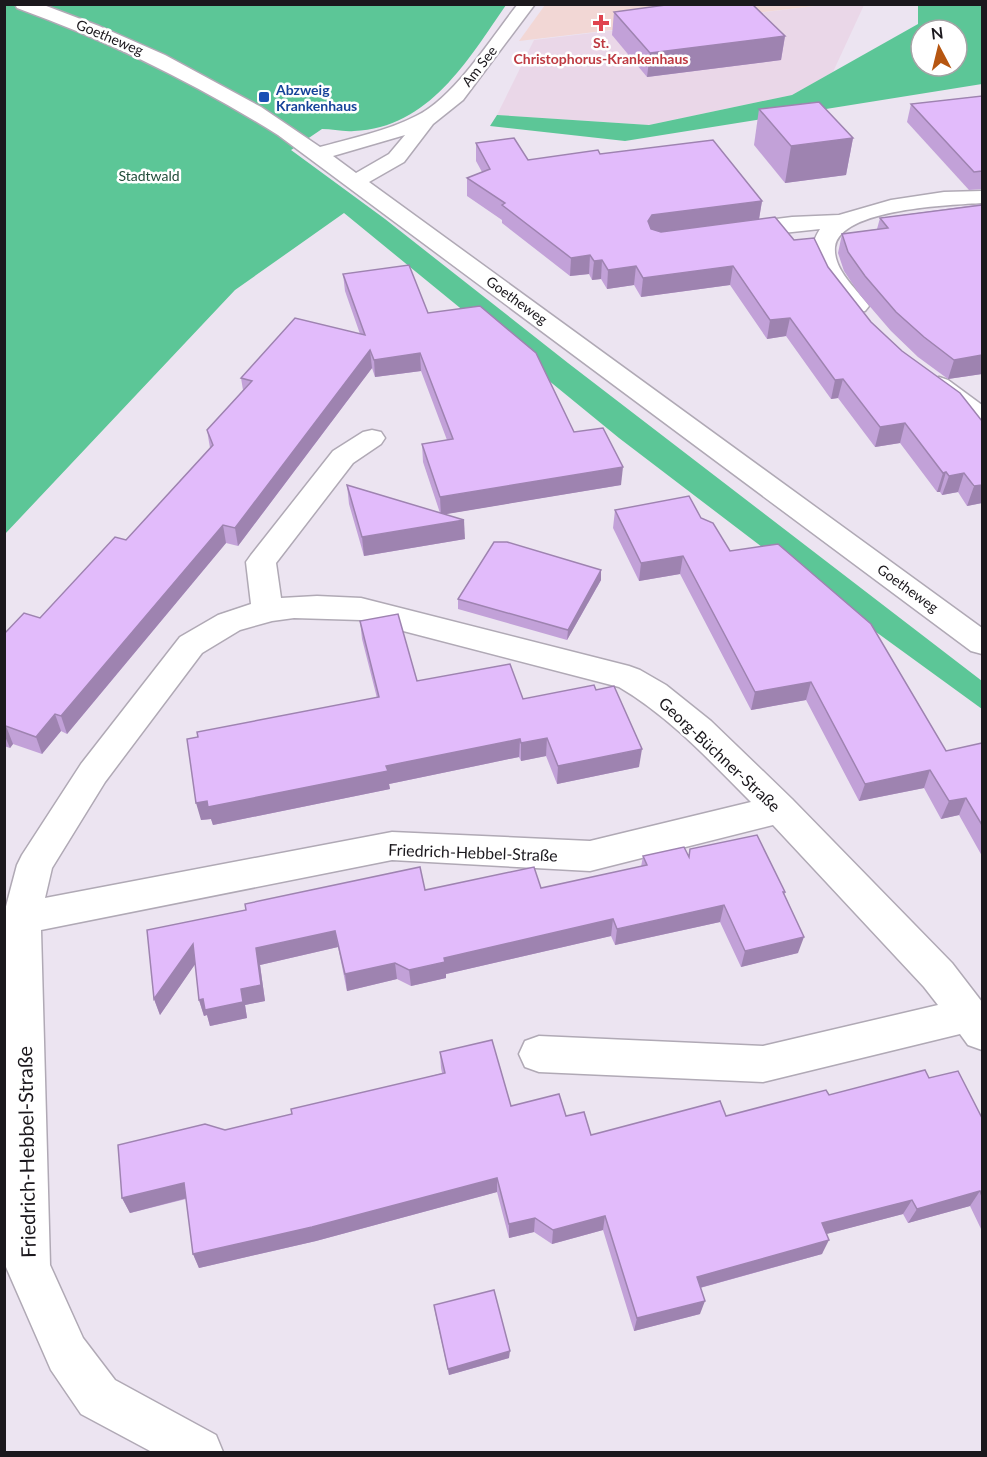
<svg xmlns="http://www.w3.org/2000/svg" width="987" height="1457" font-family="Lato,sans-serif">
	<rect width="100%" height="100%" fill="#ece4f1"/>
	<polygon fill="#ead7e8" points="823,5 864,5 833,72 792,95 649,125 497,115 534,40"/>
	<polygon fill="#f2d7d5" points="545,5 823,5 519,41"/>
	<g fill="#5cc697" fill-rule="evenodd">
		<path d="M5 5H506C468 60 429 128 354 131 343 132 332 129 322 129L291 150 385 219 568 363 982 681V709L821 592 619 438 344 213 235 290 5 534Z"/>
		<path d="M918 5H982V84L625 141 490 126 497 115 649 125 792 95 918 24ZM921 30H957V66H921Z"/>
	</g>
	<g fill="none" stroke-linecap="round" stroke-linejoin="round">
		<g stroke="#b0a9b5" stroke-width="3">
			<g id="minor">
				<path d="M15 4H41L99 26 165 55 261 107 320 147C352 138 387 131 416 116 454 98 491 38 518 4H535L463 100 433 124 404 162 369 182 982 628V654L971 651 278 135C195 83 109 41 17 8ZM405 135 389 154 356 173 333 156Z"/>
				<path d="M982 191V203C953 205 840 208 835 247 833 270 857 289 869 306L865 311C860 312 856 314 851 312 838 307 811 262 813 247 813 241 817 234 820 229L737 238 729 236 726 231 729 226 737 224 792 217 839 215 891 200 944 192Z"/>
				<polygon points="939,377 948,380 982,405 982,425 973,423 930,390 926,385 930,380"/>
				<path d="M372 430 381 432 385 438 381 444 353 463 276 563 281 598 317 596 361 598 629 666 640 670 666 685 711 721 792 799 952 963 982 1002V1050L968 1045 960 1034 763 1082 539 1072 525 1067 519 1054 525 1041 539 1036 763 1046 938 1005 924 987 773 825 590 871 392 860 41 930 50 1265 83 1338 115 1380 216 1435 223 1452H152L81 1414 51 1370 6 1267 4 914 17 865 22 855 81 764 180 637 218 615 251 604 246 562 251 555 333 451 363 432ZM294 618 361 620 619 687C670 717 710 761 751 802L590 841 392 832 45 898 52 868 105 782 202 653 240 630 272 621Z"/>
			</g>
		</g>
		<use href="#minor" fill="#fff" fill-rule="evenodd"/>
	</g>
	<g fill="#c2a1d8">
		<polygon points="614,12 785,36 781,60 647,77 612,35"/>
		<polygon points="982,96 982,189 969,190 907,122 911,104"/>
		<polygon points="759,109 853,138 846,175 785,183 754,145"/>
		<polygon points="476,143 528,160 600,154 762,201 759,219 717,225 794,240 828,267 871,322 902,351 982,503 967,506 958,492 942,495 940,492 937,492 900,443 875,447 838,398 831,399 786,336 767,339 730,285 641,297 634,285 607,289 601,279 592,280 589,274 570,276 502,223 502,220 467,196 467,178 482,172 476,161"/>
		<polygon points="982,204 982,374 948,379 918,357 891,331 860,295 844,271 838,253 842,234 877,229 880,218"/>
		<polygon points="343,274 428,313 574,432 621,485 445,514 465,539 364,556 349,504 347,485 440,513 423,462 422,444 447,440 421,371 375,377 372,368 238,546 226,543 67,734 61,731 42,754 13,744 10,748 4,746 4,634 40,618 126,540 210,448 207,430 243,390 241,378 360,334 345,291"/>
		<polygon points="615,510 701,518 730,551 946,751 982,743 982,856 959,815 941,819 924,788 859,801 806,700 751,710 680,574 639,581 613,528"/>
		<polygon points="601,570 601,580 567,640 458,609 458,599"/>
		<polygon points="360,621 417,681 523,699 639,767 557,784 546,756 521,761 519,757 389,784 390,789 213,825 211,819 201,820 198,737 377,698 362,639"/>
		<polygon points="643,856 689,857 785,892 784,896 798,953 741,967 720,922 615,945 611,936 446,974 446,978 411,986 397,979 347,991 338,947 260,965 265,1001 245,1005 247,1018 210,1026 207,1015 204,1016 199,1000 195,964 160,1015 154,999 147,930 425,890 541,888 641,867"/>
		<polygon points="440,1052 511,1106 566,1116 591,1135 726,1116 829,1095 929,1078 982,1118 982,1231 970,1206 908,1223 903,1214 826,1234 822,1254 700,1288 700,1314 634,1331 603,1230 552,1244 534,1232 509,1238 497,1192 316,1241 199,1268 193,1254 186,1199 130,1213 122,1198 225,1130 292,1114 442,1073 441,1068"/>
		<polygon points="434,1305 509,1358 449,1375 435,1312"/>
	</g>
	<g fill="#9e83b0">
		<polygon points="785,36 781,60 647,77 650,53"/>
		<polygon points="853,138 846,175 785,183 791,146"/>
		<polygon points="762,201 759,219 650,234 648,221 652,215"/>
		<polygon points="590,255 589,274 570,276 571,258"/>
		<polygon points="602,260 601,279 592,280 594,261"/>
		<polygon points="636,266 634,285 607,289 608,270"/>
		<polygon points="733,266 730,285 641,297 643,278"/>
		<polygon points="790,318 786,336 767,339 770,320"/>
		<polygon points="370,350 372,368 238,546 235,528"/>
		<polygon points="420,353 421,371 375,377 374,360"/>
		<polygon points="982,355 982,374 948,379 954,360"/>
		<polygon points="843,379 838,398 831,399 835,380"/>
		<polygon points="905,423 900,443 875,447 880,427"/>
		<polygon points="623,467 621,485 441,515 440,497"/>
		<polygon points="946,472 940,492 937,492 943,473"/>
		<polygon points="964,473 958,492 942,495 949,476"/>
		<polygon points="982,485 982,503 967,506 974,486"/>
		<polygon points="464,520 465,539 364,556 362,537"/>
		<polygon points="223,525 226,543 67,734 61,716"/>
		<polygon points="683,556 680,574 639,581 641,563"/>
		<polygon points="601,570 601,580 567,640 568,630"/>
		<polygon points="811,682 806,700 751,710 755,692"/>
		<polygon points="55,714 61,731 42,754 36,737"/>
		<polygon points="6,726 13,744 10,748 4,734 4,728"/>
		<polygon points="547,738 546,756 521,761 521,743"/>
		<polygon points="520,739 519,757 389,784 390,789 213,825 211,819 201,820 196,803"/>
		<polygon points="642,749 639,767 557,784 558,766"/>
		<polygon points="930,770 924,788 859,801 865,784"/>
		<polygon points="966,798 959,815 941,819 949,801"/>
		<polygon points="724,905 720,922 615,945 617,929"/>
		<polygon points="613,919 611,936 446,974 446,978 411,986 409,970 444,958"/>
		<polygon points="335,931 338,947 260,965 265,1001 245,1005 247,1018 210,1026 207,1015 204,1016 199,1000 256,948"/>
		<polygon points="804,937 798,953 741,967 745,951"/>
		<polygon points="193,944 198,960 160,1015 154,999"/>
		<polygon points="395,963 397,979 347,991 345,974"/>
		<polygon points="497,1178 497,1192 316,1241 199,1268 193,1254"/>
		<polygon points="184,1183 191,1197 130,1213 122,1198"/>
		<polygon points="980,1191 970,1206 908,1223 917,1209"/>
		<polygon points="912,1200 903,1214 815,1237 822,1223"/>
		<polygon points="605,1216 603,1230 552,1244 553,1230"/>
		<polygon points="535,1218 534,1232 509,1238 509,1224"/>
		<polygon points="829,1240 822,1254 692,1290 697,1277"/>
		<polygon points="705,1301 700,1314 634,1331 637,1318"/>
		<polygon points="510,1351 509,1358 449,1375 448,1369"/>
	</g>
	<g fill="#e2bbfb" stroke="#9e83b0" stroke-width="1.5">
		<polygon points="673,4 752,4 785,36 650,53 614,12"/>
		<polygon points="982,96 982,171 974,172 911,104"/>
		<polygon points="819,102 853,138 791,146 759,109"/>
		<polygon points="514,138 528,160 598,150 600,154 713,140 762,201 652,215 648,221 651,229 661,232 775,217 794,240 814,238 828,267 871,322 902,351 960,393 982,421 982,485 974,486 964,473 949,476 946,472 943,473 905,423 880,427 843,379 835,380 790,318 770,320 733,266 643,278 636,266 608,270 602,260 594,261 590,255 571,258 502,205 505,203 467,178 490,169 476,143"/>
		<polygon points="982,205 982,355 954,360 924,337 896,312 865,276 848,252 842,234 888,228 880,218"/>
		<polygon points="409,265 428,313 480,306 536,353 574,432 603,428 623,467 440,497 422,444 453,439 420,353 374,360 370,350 235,528 223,525 61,716 55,714 36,737 6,726 4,728 4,634 24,613 40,618 115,537 126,540 213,445 207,430 252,381 241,378 295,318 365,335 343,274"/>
		<polygon points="347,485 464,520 362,537"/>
		<polygon points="689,496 701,518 713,523 730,551 778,544 871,624 946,751 982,743 982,825 966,798 949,801 930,770 865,784 811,682 755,692 683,556 641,563 615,510"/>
		<polygon points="494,542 507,542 601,570 568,630 458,599"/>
		<polygon points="398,614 417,681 510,664 523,699 594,685 596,690 614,686 642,749 558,766 547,738 521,743 520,739 386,766 388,771 208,807 207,801 196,803 187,739 198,737 197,732 379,697 360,621"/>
		<polygon points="757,835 785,892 783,892 804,937 745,951 724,905 617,929 613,919 444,958 445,962 409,970 395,963 345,974 335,931 256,948 261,985 241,989 243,1002 205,1010 203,999 199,1000 193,944 154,999 147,930 246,910 245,904 420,867 425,890 534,867 541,888 647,865 643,856 684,847 689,857 690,849"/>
		<polygon points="492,1040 511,1106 559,1094 566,1116 584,1112 591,1135 720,1101 726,1116 826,1090 829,1095 925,1070 929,1078 958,1071 982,1118 982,1196 980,1191 917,1209 912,1200 822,1223 829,1240 697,1277 705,1301 637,1318 605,1216 553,1230 535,1218 509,1224 497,1178 312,1227 193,1254 184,1183 122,1198 118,1145 205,1124 225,1130 292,1114 291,1109 445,1073 440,1052"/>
		<polygon points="494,1290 510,1351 448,1369 434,1305"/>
	</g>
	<path fill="#e0444e" stroke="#fff" stroke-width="2" d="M598 14h6v6h6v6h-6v6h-6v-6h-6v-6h6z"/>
	<rect fill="#1a4fb4" stroke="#fff" stroke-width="2" x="258" y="91" width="12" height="12" rx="3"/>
	<g text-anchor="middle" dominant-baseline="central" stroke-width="5" stroke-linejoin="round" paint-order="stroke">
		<g font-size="14" fill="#1b181d" stroke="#fff">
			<text transform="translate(110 37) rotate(23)">Goetheweg</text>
			<text transform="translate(479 66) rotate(-52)">Am See</text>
			<text transform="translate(517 300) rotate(36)">Goetheweg</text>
			<text transform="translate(908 588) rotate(36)">Goetheweg</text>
		</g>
		<g font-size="14" font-weight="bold" fill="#be3a42" stroke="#fff">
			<text x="601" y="42">St.<tspan x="601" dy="16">Christophorus-Krankenhaus</tspan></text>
		</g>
		<g font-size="14" font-weight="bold" fill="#164399" stroke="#fff" text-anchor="start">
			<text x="276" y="89">Abzweig<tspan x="276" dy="16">Krankenhaus</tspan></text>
		</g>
		<g font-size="14" fill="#214d3a" stroke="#fff">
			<text x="149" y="175">Stadtwald</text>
		</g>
		<g font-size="16" fill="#1b181d" stroke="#fff">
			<text transform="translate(720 754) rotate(43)">Georg-Büchner-Straße</text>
			<text transform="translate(473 852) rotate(2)">Friedrich-Hebbel-Straße</text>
		</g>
		<g font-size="20" fill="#1b181d" stroke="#fff">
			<text transform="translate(26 1152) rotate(-91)">Friedrich-Hebbel-Straße</text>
		</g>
	</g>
	<rect width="987" height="1457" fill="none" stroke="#1b181d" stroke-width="12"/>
	<g transform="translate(939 48) rotate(353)"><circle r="28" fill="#ffffff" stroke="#a4a3a5" stroke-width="1.5"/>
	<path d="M0-4.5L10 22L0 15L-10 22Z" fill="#b65611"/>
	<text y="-9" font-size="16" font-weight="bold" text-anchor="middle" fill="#1b181d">N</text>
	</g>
</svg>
